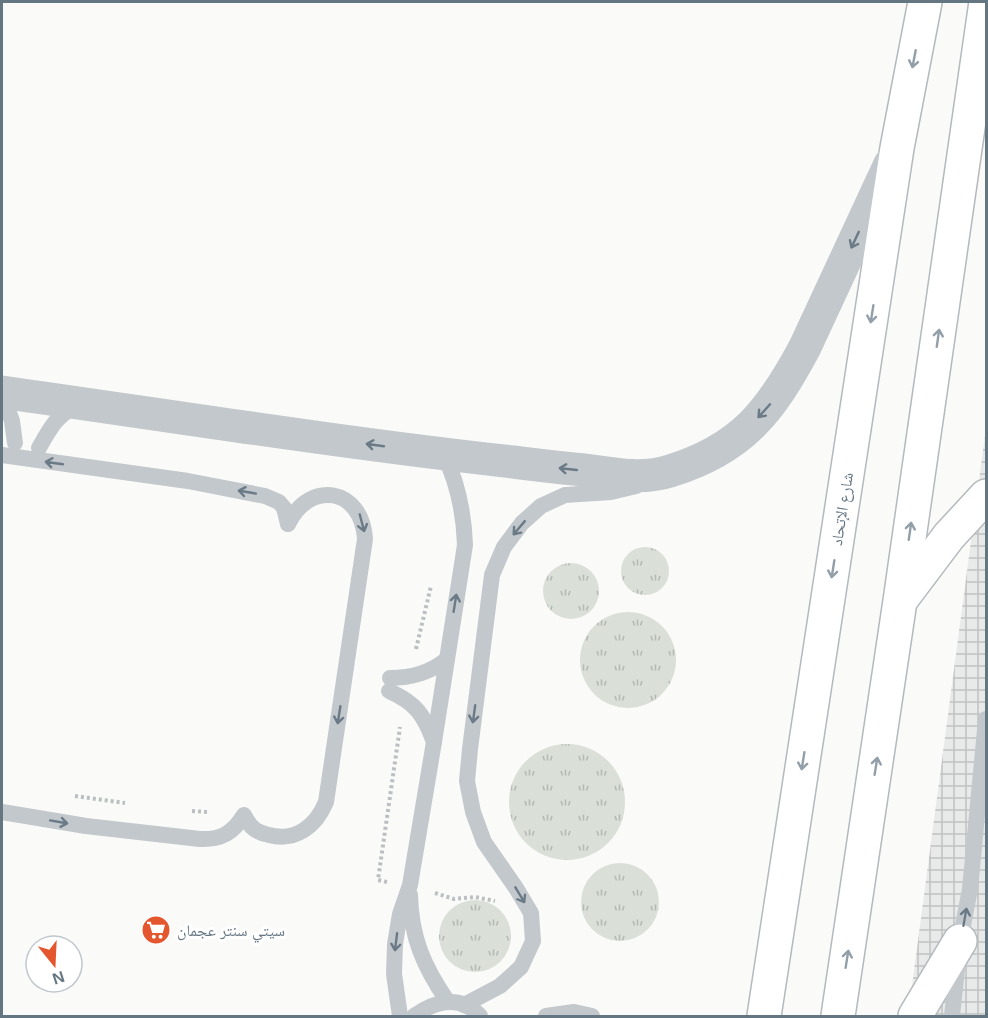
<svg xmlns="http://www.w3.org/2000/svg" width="988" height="1018" font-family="Arial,'Noto Naskh Arabic',sans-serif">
	<defs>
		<pattern id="industrial-grid" width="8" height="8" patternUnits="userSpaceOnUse" patternTransform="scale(1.5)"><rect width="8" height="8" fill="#e8e9e9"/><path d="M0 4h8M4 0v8" fill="none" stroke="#c0c1c2"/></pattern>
		<pattern id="grass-tufts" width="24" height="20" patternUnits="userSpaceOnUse" patternTransform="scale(1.5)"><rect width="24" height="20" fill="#dadfd7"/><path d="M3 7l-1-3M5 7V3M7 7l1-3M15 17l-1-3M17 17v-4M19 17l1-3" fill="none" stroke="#b4b9b4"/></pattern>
	</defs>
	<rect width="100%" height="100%" fill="#fafaf8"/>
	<polygon fill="url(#industrial-grid)" points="986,428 986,1016 908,1016"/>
	<g fill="url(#grass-tufts)">
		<circle cx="645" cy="571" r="24"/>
		<circle cx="571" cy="591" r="28"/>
		<circle cx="628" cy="660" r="48"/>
		<circle cx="567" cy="802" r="58"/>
		<circle cx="620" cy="902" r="39"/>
		<circle cx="475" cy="936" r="36"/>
	</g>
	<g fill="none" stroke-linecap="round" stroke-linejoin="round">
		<g stroke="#b4b9bd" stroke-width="36">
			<g id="trunk">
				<polyline points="903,597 949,536 986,496"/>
				<polyline points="764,1016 897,148 925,2"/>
				<polyline points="838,1016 900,601 986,2"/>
				<polyline points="915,1016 960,941"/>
			</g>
		</g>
		<g stroke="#bbbfc2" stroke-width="4" stroke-dasharray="3 3" stroke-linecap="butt">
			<polyline points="416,649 431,586"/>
			<polyline points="75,796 125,803"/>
			<polyline points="192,811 208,812"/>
			<polyline points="387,882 378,880 400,727"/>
			<polyline points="435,893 454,899 475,897 495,901"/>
		</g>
		<g stroke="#c3c8cc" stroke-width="16">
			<polyline points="2,392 12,421 15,443"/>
			<path d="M39 448C49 430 58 412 79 406"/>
			<polyline points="2,455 188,481 265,496 279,502 284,508 288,524"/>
			<path d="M390 678C412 678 429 673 446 660"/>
			<path d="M389 691C416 703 424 715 434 742"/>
			<path d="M2 812 86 826 200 839C221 840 233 833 244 815 246 819 249 824 252 827 256 831 264 834 269 835 296 842 316 826 326 802L365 539C362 488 310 479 288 524"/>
			<path d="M410 895C411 938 424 967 448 1002"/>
			<polyline points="464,1005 500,986 521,967 533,941 531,913 516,888 484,842 473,812 467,781 470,749 492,575 504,547 522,523 541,506 565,495 611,492 636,486"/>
			<path d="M400 1016 394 974 395 944 400 914 410 885 434 742 465 545C464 512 458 484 444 454"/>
			<path d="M414 1016C435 1001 460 994 480 1016"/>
			<polyline points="546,1016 574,1012 592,1016"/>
			<polyline points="952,1016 960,941 970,889 986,719"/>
		</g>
		<path stroke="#c3c8cc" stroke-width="33" d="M2 392C172 416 342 443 513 462 537 465 561 468 585 470 613 474 642 480 670 471 742 449 771 411 805 347L890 164"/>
		<use href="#trunk" stroke="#fff" stroke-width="33"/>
	</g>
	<defs><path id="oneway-shaft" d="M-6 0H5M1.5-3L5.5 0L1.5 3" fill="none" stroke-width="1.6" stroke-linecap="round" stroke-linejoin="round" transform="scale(1.5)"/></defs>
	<g stroke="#939fa8">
		<use href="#oneway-shaft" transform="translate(914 59) rotate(101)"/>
		<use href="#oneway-shaft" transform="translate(872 314) rotate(99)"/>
		<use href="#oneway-shaft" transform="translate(938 338) rotate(-82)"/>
		<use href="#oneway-shaft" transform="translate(910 531) rotate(-82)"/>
		<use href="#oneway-shaft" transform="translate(833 569) rotate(99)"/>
		<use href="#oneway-shaft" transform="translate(803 761) rotate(99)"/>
		<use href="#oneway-shaft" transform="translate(876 766) rotate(-81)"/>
		<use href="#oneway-shaft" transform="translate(847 959) rotate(-81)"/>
	</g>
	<g stroke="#6a7a87">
		<use href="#oneway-shaft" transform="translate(855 240) rotate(115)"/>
		<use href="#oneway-shaft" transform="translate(764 411) rotate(132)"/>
		<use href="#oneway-shaft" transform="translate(375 445) rotate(-172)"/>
		<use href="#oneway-shaft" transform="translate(54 463) rotate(-172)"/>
		<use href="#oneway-shaft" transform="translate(568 469) rotate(-174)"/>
		<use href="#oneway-shaft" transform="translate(247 492) rotate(-170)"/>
		<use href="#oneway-shaft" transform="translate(362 523) rotate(75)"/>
		<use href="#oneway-shaft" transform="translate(519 528) rotate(130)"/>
		<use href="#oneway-shaft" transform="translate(455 603) rotate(-81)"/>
		<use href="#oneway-shaft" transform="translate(474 714) rotate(98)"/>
		<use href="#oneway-shaft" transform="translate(339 715) rotate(99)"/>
		<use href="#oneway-shaft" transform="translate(59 822) rotate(10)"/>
		<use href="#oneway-shaft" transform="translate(520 895) rotate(59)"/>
		<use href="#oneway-shaft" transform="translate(965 917) rotate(-80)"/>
		<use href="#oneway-shaft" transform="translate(396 942) rotate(97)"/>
	</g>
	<defs>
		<g id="supermarket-disc" transform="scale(1.5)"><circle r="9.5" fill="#e4572e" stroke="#fff"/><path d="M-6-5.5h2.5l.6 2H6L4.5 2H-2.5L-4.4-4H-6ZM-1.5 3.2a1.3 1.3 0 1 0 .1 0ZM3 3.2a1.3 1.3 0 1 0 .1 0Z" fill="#fff"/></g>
	</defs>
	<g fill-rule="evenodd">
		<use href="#supermarket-disc" x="156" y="930"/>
	</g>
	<g text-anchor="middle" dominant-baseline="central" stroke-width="6" stroke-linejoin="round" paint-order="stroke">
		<g font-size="16" fill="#657683" stroke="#fff">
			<text transform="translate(842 509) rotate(-81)">شارع الإتحاد</text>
		</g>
		<g font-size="16" fill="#657683" stroke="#fff" text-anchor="start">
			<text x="177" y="930">سيتي سنتر عجمان</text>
		</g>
	</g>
	<rect width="988" height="1018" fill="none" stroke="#657683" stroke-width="6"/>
	<g transform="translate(54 964) rotate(162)"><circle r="28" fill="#ffffff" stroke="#c1c8cd" stroke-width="1.5"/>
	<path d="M0-4.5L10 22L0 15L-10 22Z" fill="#e4572e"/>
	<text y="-9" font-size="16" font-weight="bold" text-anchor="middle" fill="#657683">N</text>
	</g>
</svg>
